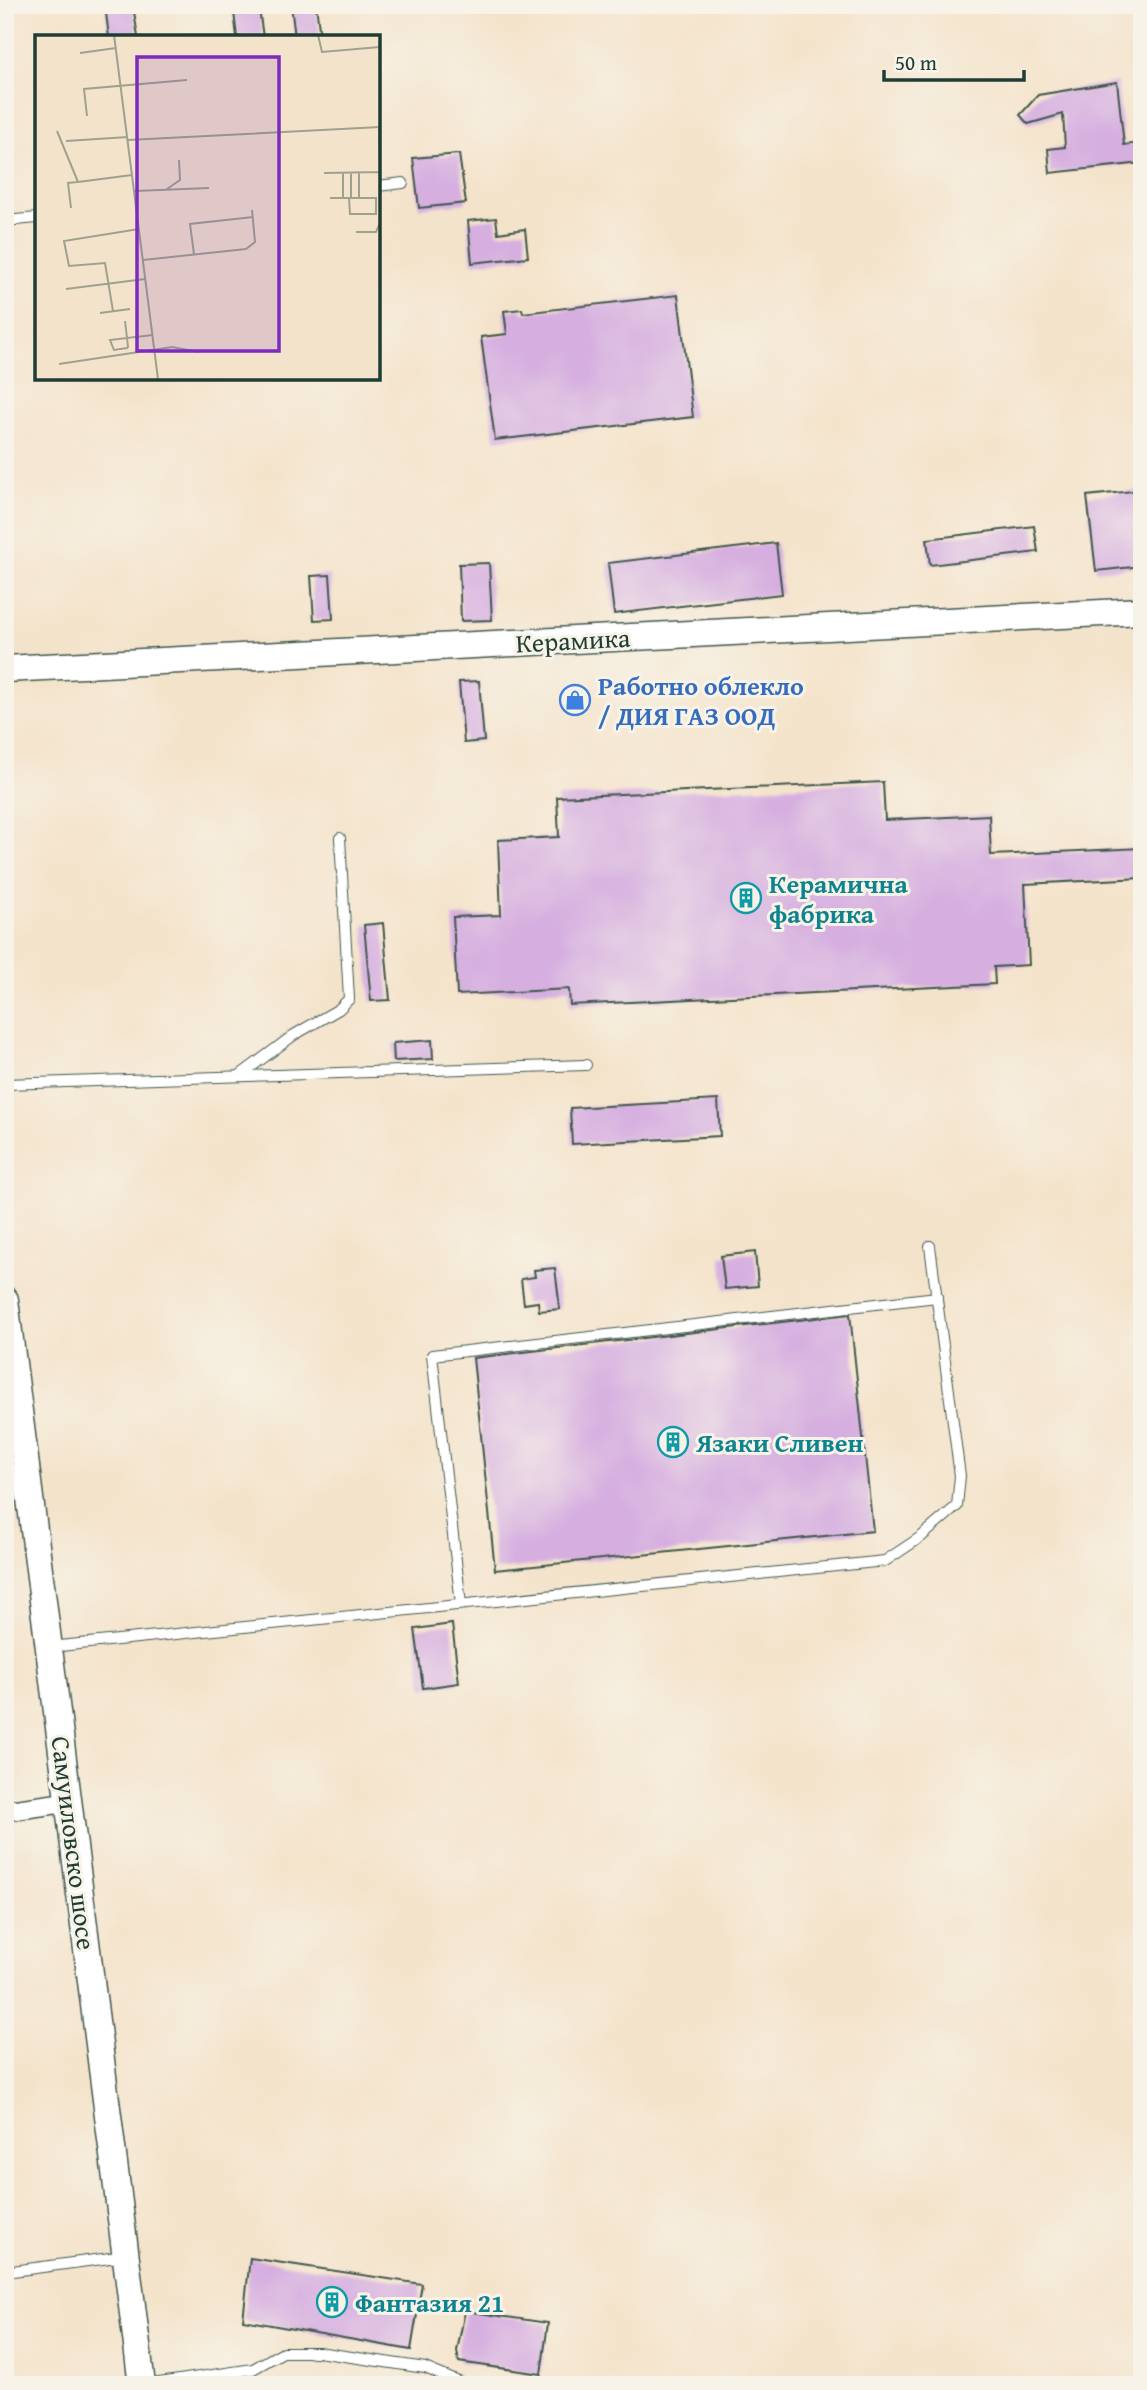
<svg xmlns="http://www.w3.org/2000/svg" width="1147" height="2390" font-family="'Gentium Book Plus',serif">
	<rect width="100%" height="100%" fill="#f7f3e8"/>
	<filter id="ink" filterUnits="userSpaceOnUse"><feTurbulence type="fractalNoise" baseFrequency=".0143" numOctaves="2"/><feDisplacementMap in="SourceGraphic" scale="14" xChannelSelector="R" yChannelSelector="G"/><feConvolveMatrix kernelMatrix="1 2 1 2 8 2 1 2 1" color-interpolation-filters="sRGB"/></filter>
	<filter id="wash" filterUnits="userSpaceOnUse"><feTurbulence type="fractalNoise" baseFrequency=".00686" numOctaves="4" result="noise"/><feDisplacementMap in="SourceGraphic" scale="28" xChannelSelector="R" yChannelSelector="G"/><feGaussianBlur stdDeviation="1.57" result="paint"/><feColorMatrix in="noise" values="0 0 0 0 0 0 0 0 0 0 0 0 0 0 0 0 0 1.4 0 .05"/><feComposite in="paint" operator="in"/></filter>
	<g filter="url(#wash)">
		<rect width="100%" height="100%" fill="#f4e3cb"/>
		<g id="blocks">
			<g fill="#d6afe0">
				<polygon points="105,5 133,5 138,37 109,37"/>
				<polygon points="291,5 316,5 320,37 295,37"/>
				<polygon points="259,9 263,37 237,37 234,12"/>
				<polygon points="1117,82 1124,145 1142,143 1142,163 1050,173 1048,149 1065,147 1063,114 1028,124 1020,115 1038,95"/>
				<polygon points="459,154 466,203 419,208 413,158"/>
				<polygon points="496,218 498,233 525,229 528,257 472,263 468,221"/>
				<polygon points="678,295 693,417 495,440 481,337 507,334 504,311 522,309 523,313"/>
				<polygon points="1142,490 1142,566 1096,571 1087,496"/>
				<polygon points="1034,526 1038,552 930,565 927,539"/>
				<polygon points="776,543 782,594 614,614 608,563"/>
				<polygon points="489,563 492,620 461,621 459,564"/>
				<polygon points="330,575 333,619 314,620 311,576"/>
				<polygon points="479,681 484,741 464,743 459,682"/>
				<polygon points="883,782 885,820 989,815 991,855 1142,848 1142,878 1025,884 1029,965 994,967 995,984 570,1005 569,989 457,995 453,917 501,915 498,840 559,837 557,797"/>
				<polygon points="383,923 390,1000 371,1001 364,925"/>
				<polygon points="432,1040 433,1059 394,1061 393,1043"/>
				<polygon points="718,1100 720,1136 572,1144 570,1108"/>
				<polygon points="755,1252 758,1286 725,1289 721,1256"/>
				<polygon points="555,1268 560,1309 539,1311 538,1302 524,1304 521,1279 535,1277 534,1270"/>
				<polygon points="850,1314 873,1531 495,1570 473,1358"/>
				<polygon points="452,1624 459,1683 423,1688 415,1629"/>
				<polygon points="250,2258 422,2284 411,2350 243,2320"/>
				<polygon points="465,2311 548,2323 541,2374 459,2362 457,2351"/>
			</g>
		</g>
	</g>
	<g filter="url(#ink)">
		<use href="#blocks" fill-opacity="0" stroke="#3f564b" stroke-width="2"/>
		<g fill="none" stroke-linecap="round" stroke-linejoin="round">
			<g stroke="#3f564b" stroke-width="12">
				<g id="lane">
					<polyline points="378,186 403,183"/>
					<polyline points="5,221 37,218"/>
					<polyline points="239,1076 294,1035 339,1009 349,999 340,838"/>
					<polyline points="5,1084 586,1065"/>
					<polyline points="461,1604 432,1355 937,1297"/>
					<polyline points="50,1647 885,1561 921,1537 957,1506 960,1476 930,1246"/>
					<polyline points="5,2272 125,2256"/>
					<polyline points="146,2385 253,2369 283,2352 318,2352 425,2368 466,2385"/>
				</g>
			</g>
			<g stroke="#3f564b" stroke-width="22">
				<polyline id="street" points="5,1811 69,1802"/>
			</g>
			<g stroke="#3f564b" stroke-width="29">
				<g id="secondary">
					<polyline points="5,669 1142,611"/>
					<polyline points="5,1300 142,2385"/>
				</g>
			</g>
			<use href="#lane" stroke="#fff" stroke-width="10"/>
			<use href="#street" stroke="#fff" stroke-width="19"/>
			<use href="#secondary" stroke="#fff" stroke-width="26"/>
		</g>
	</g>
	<defs>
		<g id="shop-ring" transform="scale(1.575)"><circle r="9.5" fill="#f7f3e8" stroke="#3f7fe0" stroke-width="1.5"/><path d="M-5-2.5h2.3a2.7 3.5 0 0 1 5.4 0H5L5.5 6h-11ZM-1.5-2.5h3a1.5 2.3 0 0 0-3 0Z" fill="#3f7fe0"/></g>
		<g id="building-ring" transform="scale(1.575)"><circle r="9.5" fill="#f7f3e8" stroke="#0f9aa8" stroke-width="1.5"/><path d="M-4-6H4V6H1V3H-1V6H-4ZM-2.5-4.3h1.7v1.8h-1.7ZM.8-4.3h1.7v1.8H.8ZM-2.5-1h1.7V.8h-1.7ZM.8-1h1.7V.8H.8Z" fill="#0f9aa8"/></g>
	</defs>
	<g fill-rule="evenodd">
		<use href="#shop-ring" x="575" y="700"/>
		<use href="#building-ring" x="746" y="898"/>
		<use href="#building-ring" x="673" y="1442"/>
		<use href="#building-ring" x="332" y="2302"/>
	</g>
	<g text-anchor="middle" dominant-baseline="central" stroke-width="6" stroke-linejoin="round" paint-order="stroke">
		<g font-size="26" fill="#1f3d34" stroke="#f7f3e8">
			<text transform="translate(573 640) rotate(-3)">Керамика</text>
			<text transform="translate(74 1843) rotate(83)">Самуиловско шосе</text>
		</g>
		<g font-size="26" font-weight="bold" fill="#366cbe" stroke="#f7f3e8" text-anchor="start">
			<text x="598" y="685">Работно облекло<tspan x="598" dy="30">/ ДИЯ ГАЗ ООД</tspan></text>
		</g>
		<g font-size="26" font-weight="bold" fill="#0d838f" stroke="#f7f3e8" text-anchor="start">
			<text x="769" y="883">Керамична<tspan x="769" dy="30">фабрика</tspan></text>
			<text x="696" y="1442">Язаки Сливен</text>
			<text x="355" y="2302">Фантазия 21</text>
		</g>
	</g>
	<g transform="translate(35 35)">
		<rect width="345" height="345" fill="#f4e3cb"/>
		<path fill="none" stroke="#9fa18f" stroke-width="2" d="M79 0 123 344M283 0 287 17 345 12M45 18 81 13M52 81 49 54 152 45M344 92 345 142M22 96 43 147 33 148 36 173M93 105 345 92M31 106 93 102M316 137V163M324 137V163M289 138 345 137M308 138V163M43 147 97 140M132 154 145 145 144 125M100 156 174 153M295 163H341V179H315L314 163M321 197H341L345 188M159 219 155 189 218 182M108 225 211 214 220 207 217 175M31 254 110 244M78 276 70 228 34 231 29 206 104 194M65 278 95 274M90 286 92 303 93 312 92 313 79 315 75 305 92 303 118 300M24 329 137 312 164 317"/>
		<path fill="#7b2cbf" fill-opacity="0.15" stroke="#7b2cbf" stroke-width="3.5" d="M102 22H244V316H102Z"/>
		<rect width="345" height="345" fill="none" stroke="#1f3d34" stroke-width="3.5"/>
	</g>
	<rect width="1147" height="2390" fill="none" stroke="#f7f3e8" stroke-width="28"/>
	<path d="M884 70v10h140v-10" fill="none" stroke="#1f3d34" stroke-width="3.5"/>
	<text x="895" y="70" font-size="21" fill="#1f3d34" stroke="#f7f3e8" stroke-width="5" paint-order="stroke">50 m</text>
</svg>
